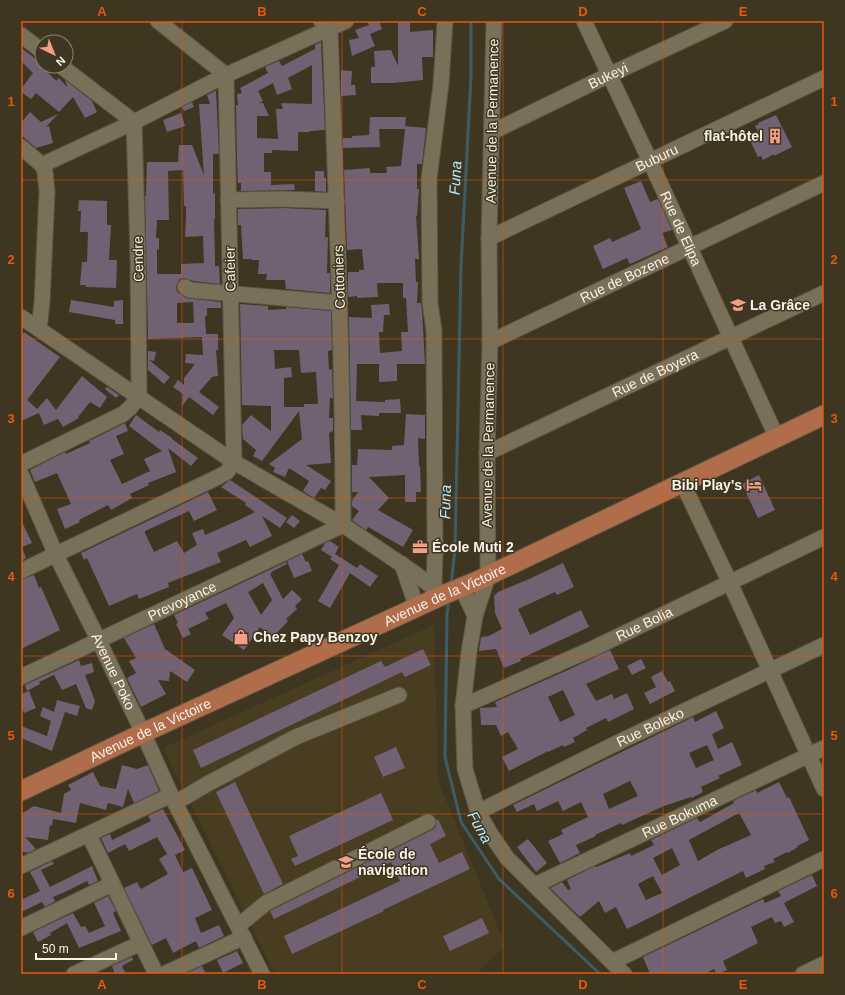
<svg xmlns="http://www.w3.org/2000/svg" width="845" height="995" font-family="Arial,sans-serif">
	<rect width="100%" height="100%" fill="#3e3621"/>
	<polygon fill="#483d21" points="434,625 438,780 505,945 476,974 275,974 163,748"/>
	<g fill="none" stroke-linecap="round" stroke-linejoin="round">
		<g stroke="#3c5d68" stroke-width="3">
			<polyline points="451,585 455,549 461,266 471,77 471,21"/>
			<polyline points="449,600 447,613 445,757 461,822 499,879 600,974"/>
		</g>
	</g>
	<g fill="#726173" fill-rule="evenodd">
		<polygon points="367,21 379,21 382,29 370,34 375,46 352,56 349,40 359,38 355,30 369,25"/>
		<polygon points="398,21 410,21 410,32 433,30 433,57 422,57 423,80 393,83 371,83 371,67 375,67 374,51 391,50 398,66"/>
		<path d="M321 42 325 130 310 131V132H298V151L272 150V153H264V172H271V185L294 184 295 190 241 191V183H238L237 162 236 105H238L237 94 242 93 240 88 268 73 265 67 279 61 282 66 315 49V45ZM312 65V104L281 103 283 109H276L278 139 257 138V116H269L263 103H259L263 101 258 91 273 83 277 95 292 89 288 78Z"/>
		<polygon points="21,48 32,56 56,81 59,78 67,87 67,86 65,80 92,101 97,112 85,118 73,97 59,112 36,93 31,99 21,92 21,89 33,73 21,61"/>
		<polygon points="341,70 352,71 351,85 355,85 356,95 341,96"/>
		<path d="M217 90 216 91 219 154H213V194L215 193V219H214L215 260V266H219L220 284 193 281 185 278 180 279 178 282 176 287 177 292 186 298 221 302V308H207V316H205L206 334H218V350H216L218 376 212 377 199 392 219 407 213 415 189 397 182 406 183 394 173 387 178 380 184 385V378L195 364 185 363 186 354 203 355 202 337 148 339 145 196H146L147 162H178L179 145H192L204 175 199 104H210L207 95ZM183 170 184 206H186V215L185 237 203 236 204 263 181 264V274H157V249L159 250V238H156L157 220H169L168 171ZM193 302 194 323H177V303Z"/>
		<polygon points="192,102 194,107 184,111 182,107"/>
		<polygon points="30,112 41,122 58,114 46,127 49,126 53,143 36,148 21,135 21,123"/>
		<polygon points="181,113 185,126 167,132 163,120"/>
		<polygon points="776,115 792,147 774,156 774,154 763,160 761,156 758,157 749,138 759,133 755,126 759,124 758,123"/>
		<polygon points="370,117 406,117 405,126 426,128 422,164 417,164 417,189 419,189 417,216 416,216 419,259 415,259 416,282 418,282 417,303 421,303 422,310 425,364 397,364 397,381 379,382 379,364 357,364 356,401 385,402 385,400 400,399 401,413 379,413 379,416 361,415 362,430 351,430 349,317 372,318 371,305 389,304 390,315 384,315 383,332 379,332 380,353 402,351 401,332 408,332 406,298 403,298 403,283 377,283 378,297 357,298 357,296 348,297 348,272 359,272 359,270 364,270 362,249 347,250 344,170 370,168 370,173 387,173 386,167 401,166 405,129 379,129 380,147 343,148 343,138 352,138 352,136 369,135"/>
		<polygon points="315,171 324,171 324,178 326,178 326,192 315,191"/>
		<polygon points="641,181 650,202 658,199 672,230 662,233 668,247 630,264 627,258 603,269 593,246 610,238 612,242 641,229 624,188"/>
		<polygon points="79,200 107,201 107,225 111,225 109,260 117,260 116,288 86,287 86,285 80,285 82,262 87,262 88,232 80,232 81,211 78,211"/>
		<polygon points="283,208 326,210 325,238 328,237 327,273 330,273 330,293 286,289 285,280 266,280 267,274 258,274 259,260 252,260 252,259 243,259 241,225 238,225 238,209"/>
		<polygon points="71,300 114,307 114,301 123,300 123,324 115,324 115,320 69,312"/>
		<path d="M240 304 268 306V310L286 309V307L331 311 332 350 328 351 329 370 332 369 333 398H330L329 418H333V431L329 433 331 463 306 465 331 481 325 490 321 488 314 498 303 491 309 481 289 468 285 477 273 472 275 468 269 464 302 439 299 411 262 461 253 456 256 450 243 439 242 425 251 415 271 431V406L242 405ZM274 350H299L301 373 316 372 318 404H304V407H284V378L292 377 291 367 275 369Z"/>
		<polygon points="24,332 60,357 27,400 37,409 47,398 56,410 82,376 107,397 100,408 90,402 78,417 79,418 63,427 58,419 44,425 39,413 21,421 21,337"/>
		<polygon points="148,351 156,352 154,361 149,360 170,377 164,384 148,370"/>
		<polygon points="107,387 119,395 116,398 105,389"/>
		<polygon points="406,414 425,415 425,439 418,438 419,466 420,466 421,492 416,492 416,502 405,502 405,475 369,477 389,498 378,510 413,530 403,547 368,527 366,530 352,520 359,511 352,506 352,501 358,492 352,492 352,465 357,465 358,449 392,450 392,446 404,445"/>
		<polygon points="136,415 159,432 160,430 172,438 172,439 198,458 191,466 168,448 176,472 148,483 149,485 130,494 132,498 111,510 108,505 79,520 80,522 65,529 57,509 71,504 57,473 35,482 30,470 65,452 66,454 90,443 89,441 125,423 128,431 116,436 124,454 110,460 122,484 150,471 144,459 162,451 129,426"/>
		<polygon points="759,475 775,510 758,518 742,484"/>
		<polygon points="230,480 287,518 280,528 262,516 272,536 250,547 246,540 217,553 221,562 168,583 169,587 139,599 137,594 109,606 87,558 84,560 81,553 208,492 217,510 194,521 189,511 145,531 145,533 154,552 177,541 184,553 197,545 192,533 203,529 205,535 239,520 255,512 245,505 246,503 221,487"/>
		<polygon points="292,515 300,521 294,528 286,522"/>
		<polygon points="21,520 32,543 22,547 26,558 21,561"/>
		<polygon points="330,541 339,547 335,554 357,568 360,564 378,576 370,587 350,573 330,608 318,601 339,565 330,559 332,557 321,550 325,543"/>
		<polygon points="302,554 306,562 308,561 312,571 294,578 287,561"/>
		<path d="M286 562 287 564 271 572 272 573 270 574 283 599 292 590 302 599 295 606 297 609 286 619 288 621 272 638 260 627 244 650 222 635 234 618 226 603 205 613 209 619 188 629 191 634 183 638 176 624 178 623 174 615ZM263 583 272 600 261 615 248 592Z"/>
		<polygon points="563,563 574,587 557,595 555,592 518,609 530,635 581,610 589,627 520,659 521,661 504,668 496,649 479,651 481,637 489,636 502,629 495,613 494,596 498,592 527,580"/>
		<polygon points="34,575 39,588 41,587 60,630 21,649 21,580"/>
		<polygon points="154,624 165,649 195,670 187,682 170,671 169,681 158,680 166,694 141,707 127,678 136,673 129,661 136,658 124,638"/>
		<polygon points="423,649 431,665 405,677 402,672 201,768 193,750 381,661 385,667"/>
		<path d="M610 650 619 669 586 684 596 701 612 694 614 699 627 693 634 709 608 722 606 718 586 728 587 730 573 738 575 742 564 747 563 745 548 752V751L509 771 502 757 518 749 508 732 501 736 496 725H481L480 708 497 707 495 702 568 670ZM563 690 575 715 560 722 548 697Z"/>
		<polygon points="641,659 646,668 632,675 627,666"/>
		<polygon points="79,660 81,666 92,663 94,672 85,675 95,701 92,710 86,708 76,684 62,690 54,675 39,682 40,684 27,691 25,685"/>
		<polygon points="662,671 668,682 670,681 675,691 650,704 644,693 656,687 651,677"/>
		<polygon points="29,691 36,708 24,713 21,705 21,694"/>
		<polygon points="57,700 80,706 77,716 65,712 52,751 21,738 21,726 47,736 51,721 40,716 43,707 54,712"/>
		<path d="M716 711 724 728 712 734 718 749 732 742 742 765 718 776 720 778 701 787 703 792 692 798 691 797 664 806 622 825 621 823 595 835 596 836 576 845 580 853 560 863 548 841 563 834 561 830 588 817 581 802 563 811 558 801 537 811 534 804 517 812 513 805 693 717 695 722ZM707 745 714 760 696 768 689 753ZM630 781 638 796 609 809 603 794Z"/>
		<polygon points="396,747 405,768 383,777 374,757"/>
		<polygon points="122,765 137,769 148,765 159,791 134,803 128,789 123,807 108,803 106,810 80,803 76,823 53,819 52,826 50,825 48,840 25,837 36,849 28,853 21,851 21,814 34,806 61,813 64,794 71,790 68,785 93,772 100,786 116,789"/>
		<polygon points="235,782 283,884 264,894 216,792"/>
		<path d="M779 782 787 798 789 797 809 840 797 846 798 847 788 853 787 852 773 859 775 862 764 866 765 869 746 878 743 871 627 929 616 907 605 913 599 901 580 917 550 888 562 882 568 890 571 889 567 880 595 866 596 867 630 853 631 856 654 845 651 840 697 818 700 822 734 803 733 801 741 797 756 790 757 793ZM739 813 751 835 717 850 698 861 689 840ZM672 848 680 865 662 875 653 858ZM653 876 662 893 646 900 638 884Z"/>
		<polygon points="381,793 393,820 295,866 291,859 298,856 289,836"/>
		<polygon points="163,809 185,850 175,855 183,872 192,868 212,910 195,918 201,933 219,925 224,936 199,948 196,941 173,953 166,938 152,945 124,888 137,882 141,889 168,874 159,859 167,854 157,837 129,851 125,844 108,853 101,838 110,834 112,840 151,821 148,816"/>
		<polygon points="438,819 446,836 430,844 439,863 462,852 470,869 383,910 384,911 292,954 284,936 400,881 391,862 274,919 270,911 432,830 436,827 436,820"/>
		<polygon points="528,839 547,863 536,872 517,847"/>
		<polygon points="52,861 54,864 41,870 50,887 92,866 98,881 89,885 87,881 67,891 53,897 55,901 45,907 42,902 21,912 21,900 40,891 30,872"/>
		<polygon points="812,875 817,886 784,903 794,922 784,927 781,921 775,923 772,917 751,927 758,943 723,961 727,970 718,974 717,974 714,969 704,974 650,974 643,957 763,899 765,903 781,896 778,891"/>
		<polygon points="108,896 116,911 113,913 121,931 79,948 67,923 50,933 51,935 38,942 33,932 73,913 81,927 85,926 89,933 105,926 94,903"/>
		<polygon points="482,918 489,933 450,951 443,936"/>
		<polygon points="237,951 243,963 223,973 217,960"/>
		<polygon points="132,957 133,960 122,966 126,974 115,974 112,966"/>
		<polygon points="202,966 206,974 185,974"/>
	</g>
	<g fill="none" stroke-linecap="round" stroke-linejoin="round">
		<g stroke="#5c5542" stroke-width="17">
			<g id="minor">
				<polyline points="494,21 489,238 490,342 487,453 488,576 475,616 469,652 463,706 465,769 478,812 490,833 507,858 624,974"/>
				<path id="s1" d="M584 21 650 161 777 438"/>
				<polyline points="21,35 42,51"/>
				<polyline points="61,66 134,122"/>
				<path id="s2" d="M492 132 609 75 725 21"/>
				<polyline points="21,147 42,165 45,172 47,192 42,303 39,329"/>
				<polyline points="42,165 134,122 226,75 346,21"/>
				<polyline points="228,200 283,199 337,201"/>
				<path id="s3" d="M489 238 824 78"/>
				<polyline points="185,287 190,290 340,303"/>
				<polyline points="21,317 234,462 343,525 413,572 439,592"/>
				<path id="s4" d="M490 342 824 183"/>
				<path id="s5" d="M487 453 824 293"/>
				<polyline points="21,464 123,414 130,408 139,396 138,258 134,122"/>
				<path id="s6" d="M21 474 56 555 99 641 143 733 171 795 262 974"/>
				<polyline points="682,482 730,583 824,789"/>
				<polyline points="402,564 417,608"/>
				<polyline points="21,571 216,478 227,472 234,462 226,75 158,21"/>
				<polyline points="434,587 435,554 434,331 430,302 429,179 441,84 445,21"/>
				<polyline points="462,588 475,616"/>
				<path id="s7" d="M21 677 343 525C343 359 336 194 330 29L321 21"/>
				<path id="s8" d="M463 706 594 648 824 537"/>
				<polyline points="175,803 209,783 296,737 399,695"/>
				<path id="s9" d="M478 812 621 741 824 645"/>
				<polyline points="89,835 156,974"/>
				<polyline points="21,866 171,795"/>
				<path id="s10" d="M535 885 824 748"/>
				<polyline points="238,926 266,903 428,822"/>
				<polyline points="21,928 112,884"/>
				<polyline points="612,962 824,859"/>
				<polyline points="74,974 141,943"/>
				<polyline points="164,974 244,937"/>
				<polyline points="803,974 824,964"/>
			</g>
		</g>
		<g stroke="#5c5542" stroke-width="21">
			<g id="major">
				<path id="s11" d="M21 791 143 733 443 595 477 581 824 415"/>
			</g>
		</g>
		<use href="#minor" stroke="#797059" stroke-width="15"/>
		<use href="#major" stroke="#af6d4c" stroke-width="19"/>
	</g>
	<path fill="none" stroke="#e8590c" stroke-width="1" stroke-opacity="0.55" d="M182 21V974M342 21V974M503 21V974M663 21V974M21 180H824M21 339H824M21 498H824M21 656H824M21 814H824"/>
	<defs>
		<g id="building-bare" transform="scale(1.2)"><path d="M-4-6H4V6H1V3H-1V6H-4ZM-2.5-4.3h1.7v1.8h-1.7ZM.8-4.3h1.7v1.8H.8ZM-2.5-1h1.7V.8h-1.7ZM.8-1h1.7V.8H.8Z" fill="#f49e88" stroke="#3e3621" stroke-width="2.5" paint-order="stroke"/></g>
		<g id="school-bare" transform="scale(1.2)"><path d="M0-5L7-2L0 1L-7-2ZM-4 1L0 2.5L4 1V4Q0 6-4 4Z" fill="#f49e88" stroke="#3e3621" stroke-width="2.5" paint-order="stroke"/></g>
		<g id="hotel-bare" transform="scale(1.2)"><path d="M-6-4.5h1.5V1H6V5H4.5V3h-9V5H-6ZM-4 0a1.8 1.8 0 1 1 3.6 0ZM.5 0V-2.5h3Q6-2.5 6 0Z" fill="#f49e88" stroke="#3e3621" stroke-width="2.5" paint-order="stroke"/></g>
		<g id="office-bare" transform="scale(1.2)"><path d="M-6-3h4V-5.5h4V-3h4V5H-6ZM-1-4.5V-3h2v-1.5ZM-6 0V1H6V0Z" fill="#f49e88" stroke="#3e3621" stroke-width="2.5" paint-order="stroke"/></g>
		<g id="shop-bare" transform="scale(1.2)"><path d="M-5-2.5h2.3a2.7 3.5 0 0 1 5.4 0H5L5.5 6h-11ZM-1.5-2.5h3a1.5 2.3 0 0 0-3 0Z" fill="#f49e88" stroke="#3e3621" stroke-width="2.5" paint-order="stroke"/></g>
	</defs>
	<g fill-rule="evenodd">
		<use href="#building-bare" x="775" y="136"/>
		<use href="#school-bare" x="738" y="305"/>
		<use href="#hotel-bare" x="754" y="485"/>
		<use href="#office-bare" x="420" y="547"/>
		<use href="#shop-bare" x="241" y="637"/>
		<use href="#school-bare" x="346" y="862"/>
	</g>
	<g text-anchor="middle" dominant-baseline="central" stroke-width="3" stroke-linejoin="round" paint-order="stroke">
		<g font-size="14" fill="#f8f3e6" stroke="#3e3621">
			<text stroke="none"><textPath href="#s2" startOffset="129">Bukeyi</textPath></text>
			<text transform="translate(492 121) rotate(-89)">Avenue de la Permanence</text>
			<text stroke="none"><textPath href="#s3" startOffset="186">Buburu</textPath></text>
			<text stroke="none"><textPath href="#s1" startOffset="229">Rue de Elipa</textPath></text>
			<text transform="translate(138 259) rotate(-91)">Cendre</text>
			<text transform="translate(230 269) rotate(-91)">Cafeier</text>
			<text transform="translate(339 277) rotate(-92)">Cottoniers</text>
			<text stroke="none"><textPath href="#s4" startOffset="149">Rue de Bozene</textPath></text>
			<text stroke="none"><textPath href="#s5" startOffset="186">Rue de Boyera</textPath></text>
			<text transform="translate(488 445) rotate(-89)">Avenue de la Permanence</text>
			<text stroke="none"><textPath href="#s11" startOffset="467">Avenue de la Victoire</textPath></text>
			<text stroke="none"><textPath href="#s7" startOffset="178">Prevoyance</textPath></text>
			<text stroke="none"><textPath href="#s8" startOffset="199">Rue Bolia</textPath></text>
			<text stroke="none"><textPath href="#s6" startOffset="218">Avenue Poko</textPath></text>
			<text stroke="none"><textPath href="#s9" startOffset="192">Rue Boleko</textPath></text>
			<text stroke="none"><textPath href="#s11" startOffset="143">Avenue de la Victoire</textPath></text>
			<text stroke="none"><textPath href="#s10" startOffset="160">Rue Bokuma</textPath></text>
		</g>
		<g font-size="14" font-weight="bold" fill="#f8f3e6" stroke="#3e3621" text-anchor="start">
			<text x="763" y="136" text-anchor="end">flat-hôtel</text>
			<text x="750" y="305">La Grâce</text>
			<text x="742" y="485" text-anchor="end">Bibi Play's</text>
			<text x="432" y="547">École Muti 2</text>
			<text x="253" y="637">Chez Papy Benzoy</text>
			<text x="358" y="854">École de<tspan x="358" dy="16">navigation</tspan></text>
		</g>
		<g font-size="15" font-style="italic" fill="#b8ebfe" stroke="#3e3621">
			<text transform="translate(455 178) rotate(-87)">Funa</text>
			<text transform="translate(445 502) rotate(-89)">Funa</text>
			<text transform="translate(480 827) rotate(61)">Funa</text>
		</g>
	</g>
	<rect width="845" height="995" fill="none" stroke="#3e3621" stroke-width="44"/>
	<g transform="translate(54 54) rotate(137)"><circle r="19" fill="#3e3621" stroke="#888270"/>
	<path d="M0-3L7 15L0 10L-7 15Z" fill="#f49e88"/>
	<text y="-6" font-size="11" font-weight="bold" text-anchor="middle" fill="#f8f3e6">N</text>
	</g>
	<path d="M36 953v6h80v-6" fill="none" stroke="#f8f3e6" stroke-width="2"/>
	<text x="42" y="953" font-size="12" fill="#f8f3e6" stroke="#3e3621" stroke-width="3" paint-order="stroke">50 m</text>
	<rect x="22" y="22" width="801" height="951" fill="none" stroke="#e8590c" stroke-width="1.5"/>
	<g font-size="13" text-anchor="middle" font-weight="bold" fill="#e8590c">
		<text x="102" y="16">A</text>
		<text x="262" y="16">B</text>
		<text x="422" y="16">C</text>
		<text x="583" y="16">D</text>
		<text x="743" y="16">E</text>
		<text x="11" y="106">1</text>
		<text x="834" y="106">1</text>
		<text x="11" y="264">2</text>
		<text x="834" y="264">2</text>
		<text x="11" y="423">3</text>
		<text x="834" y="423">3</text>
		<text x="11" y="581">4</text>
		<text x="834" y="581">4</text>
		<text x="11" y="740">5</text>
		<text x="834" y="740">5</text>
		<text x="11" y="898">6</text>
		<text x="834" y="898">6</text>
		<text x="102" y="989">A</text>
		<text x="262" y="989">B</text>
		<text x="422" y="989">C</text>
		<text x="583" y="989">D</text>
		<text x="743" y="989">E</text>
	</g>
</svg>
